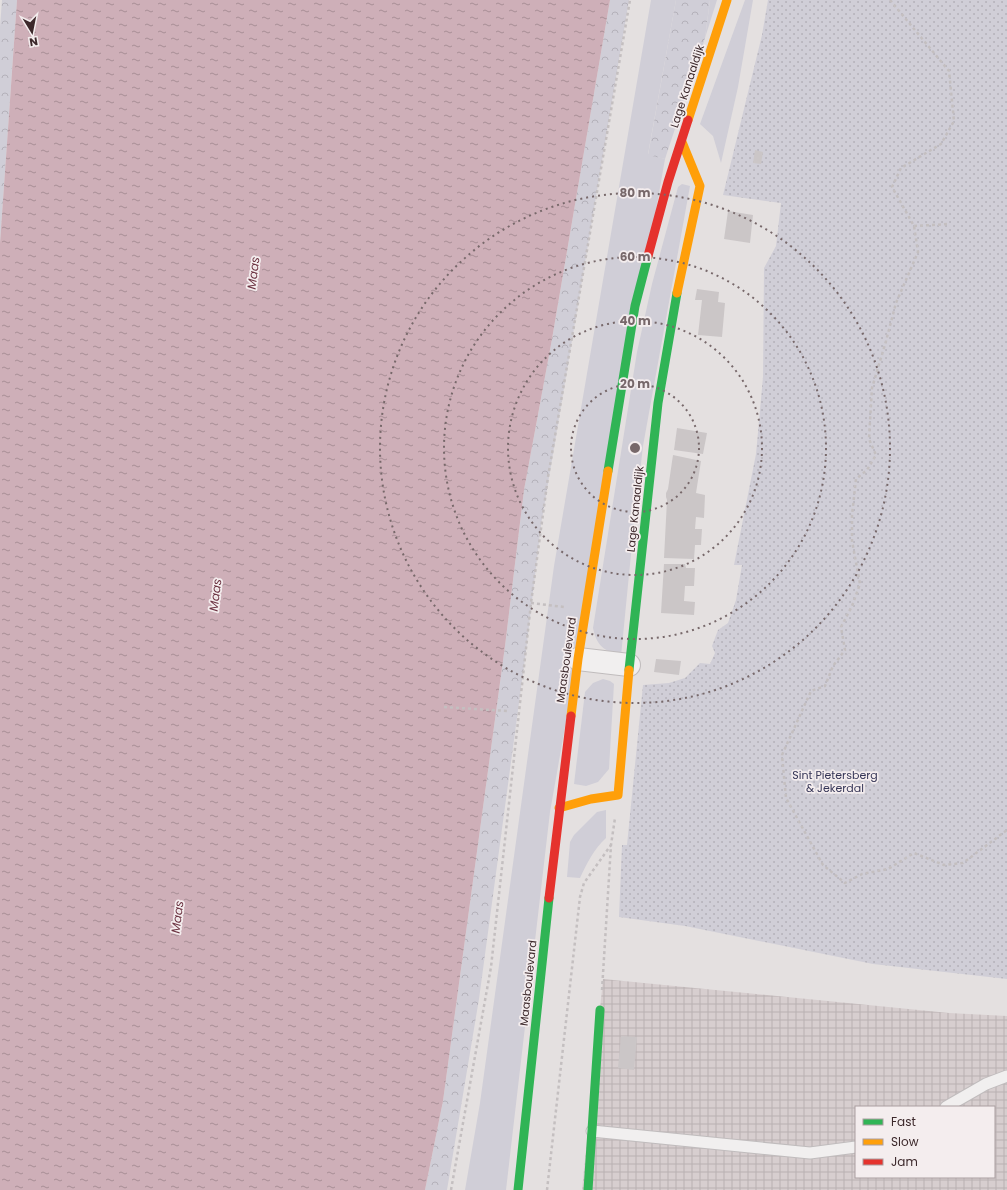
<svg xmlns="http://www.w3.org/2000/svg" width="1007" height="1190" font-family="Poppins,sans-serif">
	<defs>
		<pattern id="industrial-grid" width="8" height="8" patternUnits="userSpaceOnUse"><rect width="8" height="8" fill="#d7cecf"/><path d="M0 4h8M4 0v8" fill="none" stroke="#b9b1b2"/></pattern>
		<pattern id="forest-crowns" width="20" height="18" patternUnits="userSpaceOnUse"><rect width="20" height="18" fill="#d0ced7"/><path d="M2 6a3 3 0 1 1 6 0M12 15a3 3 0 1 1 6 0" fill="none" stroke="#b4b1b9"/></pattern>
		<pattern id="park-dots" width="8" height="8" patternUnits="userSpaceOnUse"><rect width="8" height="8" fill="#d0ced7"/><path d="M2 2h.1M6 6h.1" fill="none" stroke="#b4b1b9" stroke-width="1.8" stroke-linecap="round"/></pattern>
		<pattern id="water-ripples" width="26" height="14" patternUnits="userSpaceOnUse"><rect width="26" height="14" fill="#ceafb8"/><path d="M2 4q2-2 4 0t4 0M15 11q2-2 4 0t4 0" fill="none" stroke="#a88e96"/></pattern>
	</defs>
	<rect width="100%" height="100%" fill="#e4e0e0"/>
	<path fill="url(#industrial-grid)" fill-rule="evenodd" d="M603 979 949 1013 1007 1016V1190H582ZM856 1107H994V1177H856Z"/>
	<g fill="#d0ced7">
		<polygon points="651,0 676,0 648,154 665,159 550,812 506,1190 465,1190 480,1103 554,566"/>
		<polygon points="710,0 717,0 705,38"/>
		<polygon points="745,0 753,0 738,87 721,163 713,136 700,124"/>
		<path d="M682 184 690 186 643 446 633 534 621 656C603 650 597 646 593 628L637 352 652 284 678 187Z"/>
		<polygon points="603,679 610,681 614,684 609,769 598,782 586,786 574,784 585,692 593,683"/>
		<path d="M606 810V838C594 849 587 863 580 878L567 877 570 842 574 835 597 812Z"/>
	</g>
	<g fill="url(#forest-crowns)">
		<polygon points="2,0 17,0 0,243 0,27"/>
		<polygon points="610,0 629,0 541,525 526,651 479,999 447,1190 425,1190 443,1101 505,646 524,490 552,339"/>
		<polygon points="676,0 710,0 705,38 665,159 648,155"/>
	</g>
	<polygon fill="url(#park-dots)" points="768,0 1007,0 1007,979 873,964 685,926 619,917 622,845 627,845 643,685 669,683 685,678 700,663 710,664 715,653 712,646 718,630 728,623 736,600 742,565 734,565 756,454 763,377 764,268 776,246 781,203 723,195 762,35"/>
	<polygon fill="url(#water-ripples)" points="17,0 610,0 552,339 524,490 505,646 443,1101 425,1190 0,1190 0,243"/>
	<g fill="#cbc6c7">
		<polygon points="755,150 763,152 761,164 753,163"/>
		<polygon points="728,211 753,215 750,243 724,239"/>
		<polygon points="697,289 719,292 718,302 725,303 722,337 698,335 702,300 695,300"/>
		<polygon points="677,428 707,433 703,454 674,450"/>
		<polygon points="673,455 701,461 696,493 705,495 704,518 696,517 695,529 702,529 701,545 695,545 694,559 664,558 667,500 666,497 666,493 668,489"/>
		<polygon points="664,564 685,564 686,568 695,568 694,586 685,586 684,601 695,602 694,615 661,613"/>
		<polygon points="656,659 681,661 679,675 654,672"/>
		<polygon points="621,1036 637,1037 634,1070 618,1068"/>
	</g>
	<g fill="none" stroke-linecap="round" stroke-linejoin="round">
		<g stroke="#c0bcbd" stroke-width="13">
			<g id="lane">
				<polyline points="946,1107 986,1084 1007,1076"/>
				<polyline points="592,1131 810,1153 856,1147"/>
			</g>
		</g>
		<g stroke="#c0bcbd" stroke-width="24">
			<polyline id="street" points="578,659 629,665"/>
		</g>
		<g stroke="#c4bfc0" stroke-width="2.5" stroke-dasharray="3 3" stroke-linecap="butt">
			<polyline points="890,0 949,71 954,121 941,144 901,168 892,187 914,226 918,252 896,303 886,341 872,388 869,439 876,455 867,470 856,479 852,515 852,541 860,584 852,606 841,627 845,650 833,666 825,686 811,691 782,755 786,798 823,865 845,883 862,874 888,869 914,853 944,865 963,863 1007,830"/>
			<polyline points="914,226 949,224"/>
			<polyline points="531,603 564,607"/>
			<polyline points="444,707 507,711"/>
			<polyline points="602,990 611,845 615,818"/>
			<polyline points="451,1190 491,967 531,603 548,477 630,0"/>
			<polyline points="547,1190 580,897 584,883 611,845"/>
		</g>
		<use href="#lane" stroke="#f1efef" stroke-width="11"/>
		<use href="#street" stroke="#f1efef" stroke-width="22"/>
		<g stroke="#30b455" stroke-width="9">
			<polyline points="608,471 635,306 648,256"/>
			<polyline points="629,670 658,403 677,293"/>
			<polyline points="518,1190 549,898"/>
			<polyline points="588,1190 600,1010"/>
		</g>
		<g stroke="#ff9f0a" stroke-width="9">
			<polyline points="688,120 727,0"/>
			<polyline points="677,293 700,186 682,142"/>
			<polyline points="571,716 578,659 608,471"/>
			<polyline points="559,808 591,799 618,795 629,670"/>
		</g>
		<g stroke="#e5322d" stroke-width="9">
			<polyline points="648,256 668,182 688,120"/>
			<polyline points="549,898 571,716"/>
		</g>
	</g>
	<g fill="none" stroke="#77686a" stroke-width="2" stroke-dasharray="2 4">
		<circle cx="635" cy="448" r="64"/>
		<circle cx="635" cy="448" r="127"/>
		<circle cx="635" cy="448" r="191"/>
		<circle cx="635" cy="448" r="255"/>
	</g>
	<g text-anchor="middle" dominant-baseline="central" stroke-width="3.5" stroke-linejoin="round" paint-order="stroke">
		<g font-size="11" fill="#3c282b" stroke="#f4edee">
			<text transform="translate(687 86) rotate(-72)">Lage Kanaaldijk</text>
			<text transform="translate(635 509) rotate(-84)">Lage Kanaaldijk</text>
			<text transform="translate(566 660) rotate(-82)">Maasboulevard</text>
			<text transform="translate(528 983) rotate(-84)">Maasboulevard</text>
		</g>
		<g font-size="11" fill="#363657" stroke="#f4edee">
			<text x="835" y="775">Sint Pietersberg<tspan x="835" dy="13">&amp; Jekerdal</tspan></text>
		</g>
		<g font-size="12" font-style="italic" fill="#6d3443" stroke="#f4edee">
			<text transform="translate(253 273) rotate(-83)">Maas</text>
			<text transform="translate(215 595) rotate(-83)">Maas</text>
			<text transform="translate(177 917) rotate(-83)">Maas</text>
		</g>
	</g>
	<circle cx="635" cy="448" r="6" fill="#77686a" stroke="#f4edee" stroke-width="2"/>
	<g font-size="12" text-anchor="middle" font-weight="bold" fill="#77686a" stroke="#f4edee" stroke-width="3.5" stroke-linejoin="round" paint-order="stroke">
		<text x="635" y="197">80 m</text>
		<text x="635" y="261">60 m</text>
		<text x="635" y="325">40 m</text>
		<text x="635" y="388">20 m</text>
	</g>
	<rect x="855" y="1106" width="140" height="72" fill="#f4edee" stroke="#aa9ea0"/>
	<rect x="863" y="1119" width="20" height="6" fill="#30b455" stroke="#aa9ea0"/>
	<text x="891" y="1126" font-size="12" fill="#3c282b">Fast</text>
	<rect x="863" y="1139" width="20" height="6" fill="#ff9f0a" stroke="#aa9ea0"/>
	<text x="891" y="1146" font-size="12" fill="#3c282b">Slow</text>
	<rect x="863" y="1159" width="20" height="6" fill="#e5322d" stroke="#aa9ea0"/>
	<text x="891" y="1166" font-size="12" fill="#3c282b">Jam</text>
	<g transform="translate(32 32) rotate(170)" stroke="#f4edee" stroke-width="3" paint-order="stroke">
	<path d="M0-3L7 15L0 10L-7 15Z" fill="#3c282b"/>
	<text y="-6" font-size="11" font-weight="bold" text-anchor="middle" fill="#3c282b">N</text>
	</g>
</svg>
